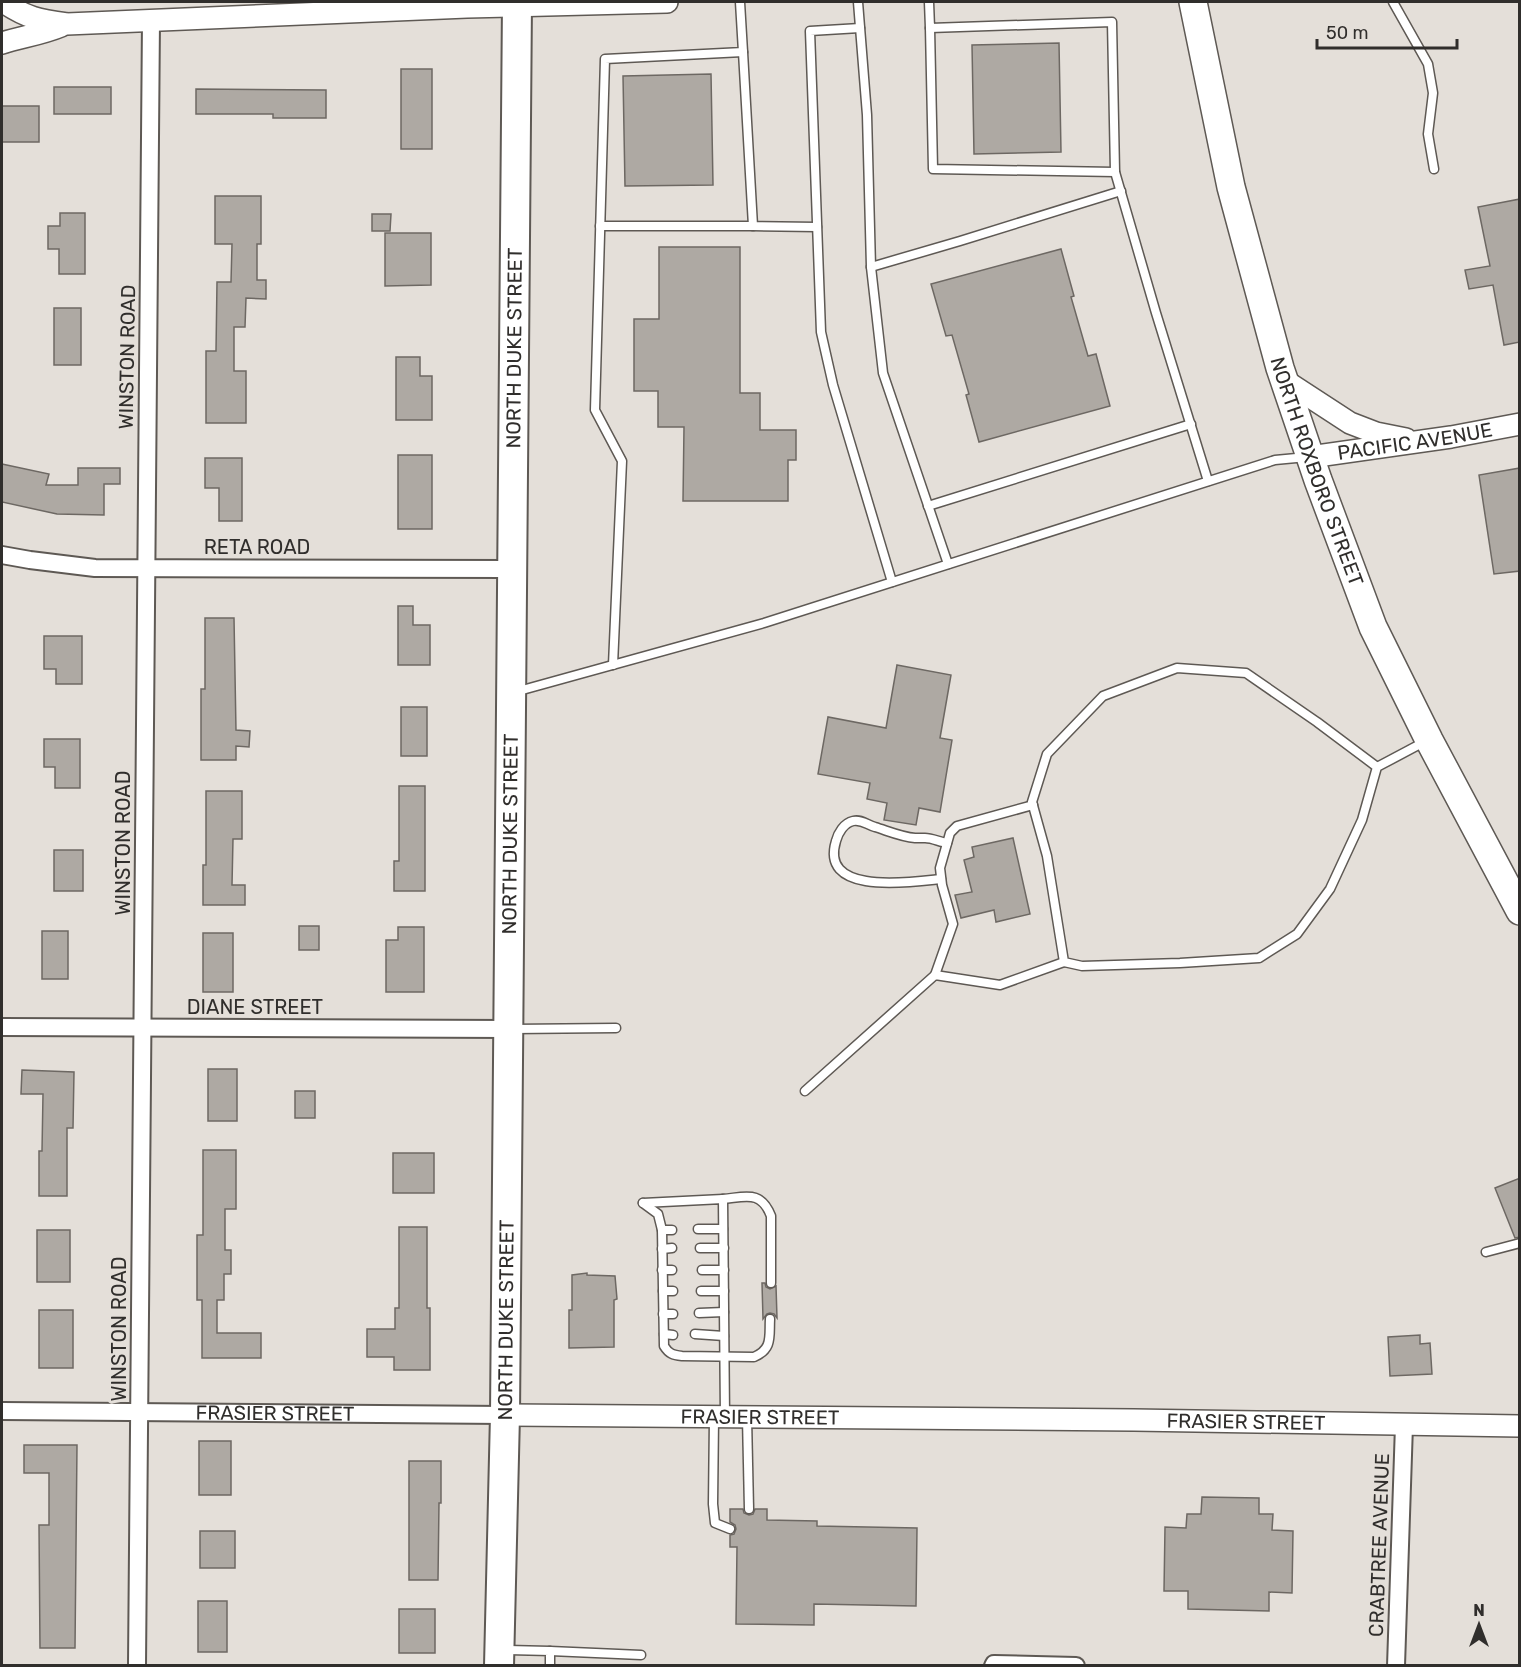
<svg xmlns="http://www.w3.org/2000/svg" width="1521" height="1667" font-family="Rubik,sans-serif">
	<rect width="100%" height="100%" fill="#e4dfd9"/>
	<g fill="#aea9a3" stroke="#6d6863" stroke-width="1.5">
		<polygon points="1059,43 1061,152 974,154 972,45"/>
		<rect x="401" y="69" width="31" height="80"/>
		<polygon points="711,74 713,185 625,186 623,76"/>
		<rect x="54" y="87" width="57" height="27"/>
		<polygon points="196,89 326,90 326,118 273,118 273,114 196,114"/>
		<rect x="2" y="106" width="37" height="36"/>
		<polygon points="215,196 261,196 261,244 257,244 257,280 266,280 266,299 246,298 245,327 234,327 234,371 246,371 246,423 206,423 206,351 216,351 217,282 231,282 232,244 215,244"/>
		<polygon points="1520,199 1520,342 1504,345 1493,285 1469,289 1465,270 1490,266 1478,207"/>
		<polygon points="60,213 85,213 85,274 59,274 59,249 48,249 48,226 60,226"/>
		<polygon points="372,214 391,214 390,231 372,231"/>
		<polygon points="385,233 431,233 431,285 385,286"/>
		<polygon points="659,247 740,247 740,393 760,393 760,430 796,430 796,460 788,460 788,501 683,501 684,427 658,427 658,391 634,391 634,319 659,319"/>
		<polygon points="1061,249 1074,296 1071,297 1088,356 1096,354 1110,406 979,442 966,395 969,394 952,335 946,336 931,284"/>
		<rect x="54" y="308" width="27" height="57"/>
		<polygon points="396,357 420,357 420,376 432,376 432,420 396,420"/>
		<rect x="398" y="455" width="34" height="74"/>
		<polygon points="205,458 242,458 242,521 219,521 219,488 205,488"/>
		<polygon points="2,464 49,474 46,485 78,485 78,468 120,468 120,484 104,484 104,515 57,514 2,502"/>
		<polygon points="1520,468 1520,571 1494,574 1479,475"/>
		<polygon points="398,606 413,606 413,625 430,625 430,665 398,665"/>
		<polygon points="205,618 234,618 236,730 250,731 249,747 236,746 236,760 201,760 201,689 205,689"/>
		<polygon points="44,636 82,636 82,684 56,684 56,669 44,669"/>
		<polygon points="897,665 951,675 940,738 952,740 940,812 919,808 916,825 884,820 887,803 867,799 870,783 818,774 828,717 886,728"/>
		<rect x="401" y="707" width="26" height="49"/>
		<polygon points="44,739 80,739 80,788 55,788 55,767 44,767"/>
		<polygon points="399,786 425,786 425,891 394,891 394,861 399,861"/>
		<polygon points="206,791 242,791 242,839 233,839 232,885 245,885 245,905 203,905 203,865 206,865"/>
		<polygon points="1013,838 1030,914 996,922 994,910 961,918 955,895 972,892 964,860 974,857 972,847"/>
		<rect x="54" y="850" width="29" height="41"/>
		<rect x="299" y="926" width="20" height="24"/>
		<polygon points="398,927 424,927 424,992 386,992 386,940 398,940"/>
		<rect x="42" y="931" width="26" height="48"/>
		<rect x="203" y="933" width="30" height="59"/>
		<rect x="208" y="1069" width="29" height="52"/>
		<polygon points="22,1070 74,1072 73,1128 67,1128 67,1196 39,1196 39,1151 42,1151 43,1094 21,1094"/>
		<rect x="295" y="1091" width="20" height="27"/>
		<polygon points="203,1150 236,1150 236,1209 225,1209 225,1250 231,1250 231,1274 224,1274 224,1300 217,1300 217,1333 261,1333 261,1358 202,1358 202,1300 197,1300 197,1235 203,1235"/>
		<rect x="393" y="1153" width="41" height="40"/>
		<polygon points="1520,1178 1520,1237 1515,1238 1495,1188"/>
		<polygon points="399,1227 427,1227 427,1308 430,1308 430,1370 394,1370 394,1357 367,1357 367,1329 395,1329 395,1308 399,1308"/>
		<rect x="37" y="1230" width="33" height="52"/>
		<polygon points="587,1273 587,1275 615,1276 617,1299 614,1300 614,1347 569,1348 569,1310 572,1310 572,1275"/>
		<polygon points="762,1283 765,1283 766,1287 770,1289 776,1286 777,1318 774,1314 770,1313 767,1314 763,1319"/>
		<rect x="39" y="1310" width="34" height="58"/>
		<polygon points="1420,1335 1420,1344 1430,1343 1432,1374 1390,1376 1388,1337"/>
		<rect x="199" y="1441" width="32" height="54"/>
		<polygon points="24,1445 77,1445 75,1648 40,1648 39,1525 49,1525 49,1473 24,1473"/>
		<polygon points="409,1461 441,1461 441,1503 439,1503 438,1580 409,1580"/>
		<polygon points="1202,1497 1259,1498 1259,1514 1273,1514 1272,1530 1293,1531 1292,1593 1269,1592 1269,1611 1188,1609 1188,1591 1164,1591 1165,1527 1186,1528 1187,1514 1201,1514"/>
		<polygon points="730,1509 743,1509 744,1513 749,1515 753,1514 755,1509 767,1509 767,1520 817,1521 817,1526 917,1528 916,1606 814,1604 814,1625 736,1624 737,1547 730,1547 730,1535 734,1534 736,1529 735,1525 730,1522"/>
		<rect x="200" y="1531" width="35" height="37"/>
		<rect x="198" y="1601" width="29" height="51"/>
		<rect x="399" y="1609" width="36" height="44"/>
	</g>
	<g fill="none" stroke-linecap="round" stroke-linejoin="round">
		<g stroke="#5e5954" stroke-width="11">
			<g id="service">
				<polyline points="858,2 867,115 871,267 883,373 948,564"/>
				<polyline points="929,2 930,28 1112,22 1115,172 1156,313 1208,481"/>
				<polyline points="1393,2 1428,64 1433,93 1428,134 1434,169"/>
				<polyline points="860,28 810,31 821,332 833,385 892,582"/>
				<polyline points="930,28 933,169 1115,172"/>
				<polyline points="743,52 753,226 817,227"/>
				<polyline points="600,226 753,226"/>
				<polyline points="871,267 960,241 1121,191"/>
				<polyline points="928,506 1191,424"/>
				<polyline points="613,665 622,461 595,410 605,59 743,52 740,2"/>
				<polyline points="515,692 764,623 1275,460 1307,457"/>
				<polyline points="1377,767 1317,722 1246,673 1177,668 1103,696 1047,754 1032,802 1047,856 1064,962 1082,966 1180,963 1259,958 1297,934 1330,889 1362,820 1377,767 1426,741"/>
				<path d="M941 879C911 882 819 896 836 841 838 833 844 823 853 821 862 819 867 825 875 827 888 831 902 837 915 838 918 838 922 838 925 838 932 838 940 842 947 843"/>
				<polyline points="935,975 953,924 942,885 940,868 950,833 957,826 1033,805"/>
				<polyline points="512,1029 616,1028"/>
				<polyline points="805,1091 935,975 1000,985 1064,962"/>
				<path d="M723 1199C746 1197 761 1190 771 1216V1283"/>
				<polyline points="643,1203 723,1199 725,1417"/>
				<path d="M643 1203 658 1214 662 1230 664 1346C669 1354 673 1355 682 1356L754 1357C773 1349 769 1336 770 1319"/>
				<polyline points="698,1229 723,1229"/>
				<polyline points="662,1230 672,1230"/>
				<polyline points="700,1248 724,1248"/>
				<polyline points="662,1249 672,1248"/>
				<polyline points="1486,1252 1520,1243"/>
				<polyline points="662,1270 672,1270"/>
				<polyline points="702,1270 724,1270"/>
				<polyline points="663,1291 673,1291"/>
				<polyline points="701,1291 724,1291"/>
				<polyline points="699,1313 724,1312"/>
				<polyline points="663,1314 673,1314"/>
				<polyline points="664,1334 673,1335"/>
				<polyline points="695,1334 724,1336"/>
				<polyline points="714,1418 713,1504 715,1523 730,1529"/>
				<polyline points="747,1418 749,1509"/>
				<polyline points="503,1650 550,1651 550,1666"/>
				<polyline points="550,1651 641,1655"/>
			</g>
		</g>
		<g stroke="#5e5954" stroke-width="20">
			<g id="minor">
				<polyline points="2,555 30,560 95,568 513,569"/>
				<polyline points="2,1027 509,1029"/>
				<path id="s1" d="M2 1411 505 1415"/>
				<polyline points="137,1666 151,20"/>
				<polyline points="993,1666 994,1664 1076,1666"/>
				<polyline points="1396,1666 1404,1425"/>
			</g>
		</g>
		<g stroke="#5e5954" stroke-width="24">
			<g id="tertiary">
				<path d="M3 2C27 18 38 20 67 24L467 7 667 2"/>
				<path d="M2 43C21 37 42 34 61 26"/>
				<polyline points="1284,380 1350,423 1376,433 1406,439"/>
				<path id="s2" d="M1310 457 1451 437 1520 424"/>
				<path id="s3" d="M505 1415 1134 1420 1520 1426"/>
			</g>
		</g>
		<g stroke="#5e5954" stroke-width="30">
			<g id="primary">
				<path id="s4" d="M1193 2 1231 187 1280 368 1318 480 1373 627 1429 740 1520 911"/>
			</g>
		</g>
		<g stroke="#5e5954" stroke-width="32">
			<g id="trunk">
				<path id="s5" d="M499 1666 505 1415 517 2"/>
			</g>
		</g>
		<use href="#service" stroke="#fff" stroke-width="8"/>
		<use href="#minor" stroke="#fff" stroke-width="16"/>
		<use href="#tertiary" stroke="#fff" stroke-width="21"/>
		<use href="#primary" stroke="#fff" stroke-width="27"/>
		<use href="#trunk" stroke="#fff" stroke-width="28"/>
	</g>
	<g text-anchor="middle" dominant-baseline="central" stroke-width="6" stroke-linejoin="round" paint-order="stroke">
		<g font-size="20" fill="#302e2c" stroke="#e4dfd9">
			<text stroke="none"><textPath href="#s5" startOffset="1318">NORTH DUKE STREET</textPath></text>
			<text transform="translate(127 357) rotate(-89)">WINSTON ROAD</text>
			<text stroke="none"><textPath href="#s2" startOffset="106">PACIFIC AVENUE</textPath></text>
			<text stroke="none"><textPath href="#s4" startOffset="486">NORTH ROXBORO STREET</textPath></text>
			<text x="257" y="547">RETA ROAD</text>
			<text stroke="none"><textPath href="#s5" startOffset="832">NORTH DUKE STREET</textPath></text>
			<text transform="translate(123 843) rotate(-90)">WINSTON ROAD</text>
			<text x="255" y="1007">DIANE STREET</text>
			<text stroke="none"><textPath href="#s5" startOffset="346">NORTH DUKE STREET</textPath></text>
			<text transform="translate(119 1329) rotate(-90)">WINSTON ROAD</text>
			<text stroke="none"><textPath href="#s1" startOffset="273">FRASIER STREET</textPath></text>
			<text stroke="none"><textPath href="#s3" startOffset="255">FRASIER STREET</textPath></text>
			<text stroke="none"><textPath href="#s3" startOffset="741">FRASIER STREET</textPath></text>
			<text transform="translate(1379 1545) rotate(-88)">CRABTREE AVENUE</text>
		</g>
	</g>
	<rect width="1521" height="1667" fill="none" stroke="#302e2c" stroke-width="6"/>
	<g transform="translate(1479 1625)" stroke="#e4dfd9" stroke-width="4.5" paint-order="stroke">
	<path d="M0-4.5L10 22L0 15L-10 22Z" fill="#302e2c"/>
	<text y="-9" font-size="16" font-weight="bold" text-anchor="middle" fill="#302e2c">N</text>
	</g>
	<path d="M1317 39v9h140v-9" fill="none" stroke="#302e2c" stroke-width="3"/>
	<text x="1326" y="39" font-size="18" fill="#302e2c" stroke="#e4dfd9" stroke-width="4.5" paint-order="stroke">50 m</text>
</svg>
